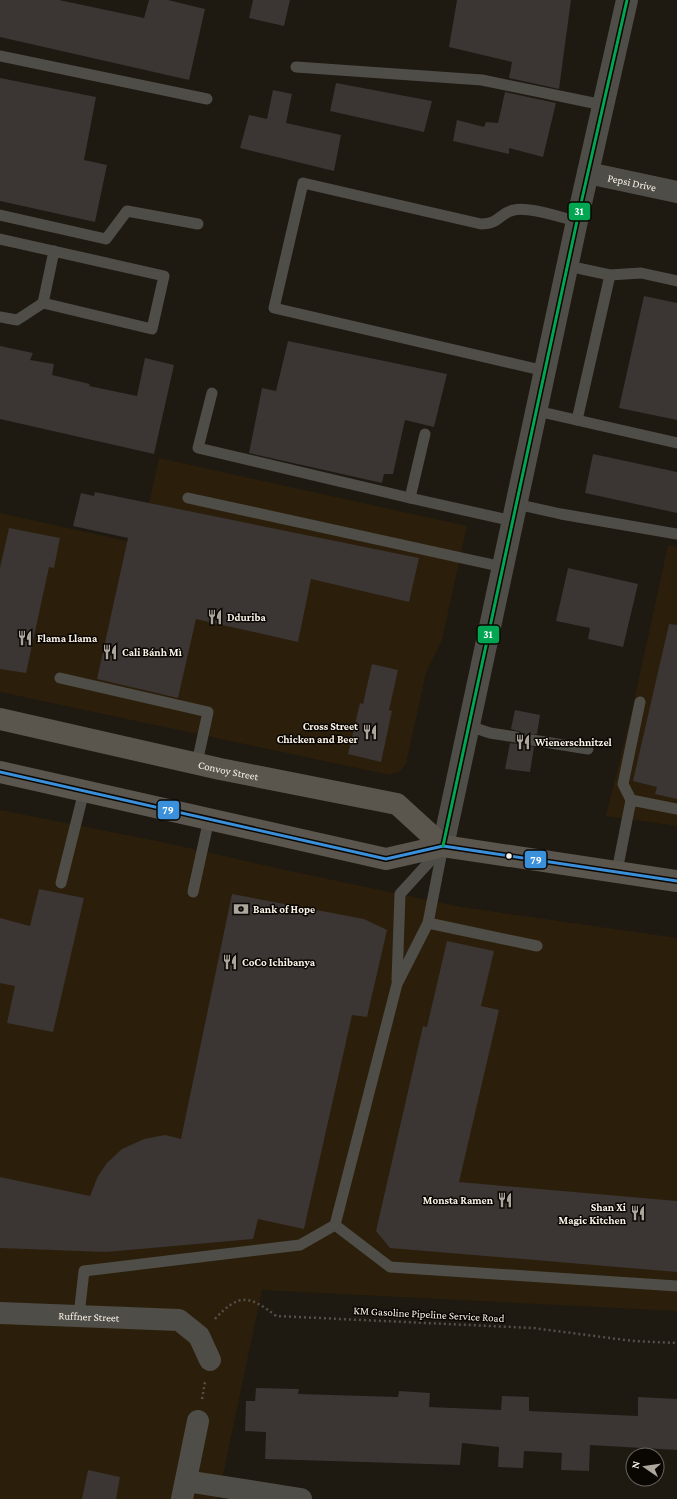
<svg xmlns="http://www.w3.org/2000/svg" width="677" height="1499" font-family="'Crimson Pro',serif">
	<rect width="100%" height="100%" fill="#1e1911"/>
	<g fill="#2b1f0b">
		<polygon points="159,458 467,526 442,640 426,673 406,764 400,771 390,775 0,692 0,513 140,544"/>
		<polygon points="668,545 677,547 677,826 606,816 631,715"/>
		<polygon points="0,810 162,842 281,869 461,907 677,938 677,1311 262,1290 218,1499 0,1499"/>
	</g>
	<g fill="#3b3533">
		<polygon points="0,0 59,0 144,18 149,0 168,0 205,9 189,80 0,37"/>
		<polygon points="253,0 290,0 284,26 249,18"/>
		<polygon points="457,0 571,0 559,89 509,78 512,62 449,47"/>
		<polygon points="0,78 96,97 84,160 107,165 95,222 0,201"/>
		<polygon points="336,83 432,101 424,132 330,111"/>
		<polygon points="273,90 292,94 286,123 341,135 334,171 240,148 249,115 267,119"/>
		<polygon points="505,92 556,103 543,157 509,148 509,154 453,141 457,120 484,127 486,122 498,123"/>
		<polygon points="644,296 677,303 677,420 619,408"/>
		<polygon points="288,341 447,374 434,427 405,420 393,474 384,474 382,483 249,453 262,388 276,391"/>
		<polygon points="0,346 33,353 30,360 54,364 52,375 90,384 89,386 137,396 145,358 174,365 154,454 0,419"/>
		<polygon points="593,454 677,472 677,513 585,493"/>
		<polygon points="95,492 419,558 409,602 311,579 298,642 196,619 178,698 97,679 128,538 73,526 81,493 94,496"/>
		<polygon points="9,528 60,538 54,568 49,567 26,673 0,669 0,568"/>
		<polygon points="568,568 638,584 623,647 588,639 590,628 556,621"/>
		<polygon points="669,624 677,625 677,799 655,794 657,787 633,781"/>
		<polygon points="372,664 398,670 389,710 392,711 381,762 348,754 360,703 363,704"/>
		<polygon points="515,710 540,715 537,734 529,734 525,739 527,745 534,747 530,772 505,769 510,743 518,744 523,738 521,732 511,729"/>
		<polygon points="39,889 84,898 53,1032 7,1023 15,986 0,983 0,918 30,926"/>
		<polygon points="232,894 364,919 387,930 367,1017 352,1015 304,1229 258,1219 253,1239 106,1252 0,1248 0,1177 90,1196 98,1176 107,1163 122,1149 144,1139 165,1135 181,1139"/>
		<polygon points="447,941 494,951 481,1006 499,1010 459,1182 677,1201 677,1272 390,1248 376,1231 423,1026 427,1027"/>
		<polygon points="256,1388 299,1389 298,1394 398,1397 399,1391 430,1393 429,1407 501,1410 502,1396 529,1397 529,1411 638,1416 638,1397 677,1399 677,1450 590,1445 589,1471 561,1470 562,1453 524,1451 523,1468 498,1467 499,1447 462,1443 460,1465 265,1459 266,1432 245,1431 246,1401 255,1401"/>
		<polygon points="88,1470 120,1477 116,1499 82,1499"/>
	</g>
	<g fill="none" stroke-linecap="round" stroke-linejoin="round">
		<g stroke="#54504b" stroke-width="2.5" stroke-dasharray="2 3" stroke-linecap="butt">
			<path d="M215 1319C239 1293 249 1295 276 1316L533 1328 633 1341 677 1343"/>
			<polyline points="202,1399 205,1382"/>
		</g>
		<g stroke="#4f4d47" stroke-width="11">
			<polyline points="0,56 207,99"/>
			<polyline points="296,67 482,80 603,105"/>
			<polyline points="0,215 106,239 127,211 198,224"/>
			<polyline points="0,239 164,276 152,329 43,303 54,251"/>
			<polyline points="568,266 610,275 641,273 677,281"/>
			<polyline points="0,317 17,320 43,303"/>
			<path d="M545 371 274 308 303 183 481 224C500 224 499 213 514 210 529 206 561 218 577 221"/>
			<polyline points="212,393 198,448 410,498"/>
			<polyline points="537,411 677,443"/>
			<polyline points="577,420 610,275"/>
			<polyline points="425,434 410,498 513,521"/>
			<polyline points="188,498 503,567"/>
			<polyline points="516,504 561,514 677,534"/>
			<polyline points="60,678 208,712 197,763"/>
			<polyline points="469,726 490,733 516,737"/>
			<polyline points="532,740 588,749"/>
			<polyline points="631,800 623,784 640,702"/>
			<polyline points="443,846 428,923 397,984 335,1225 390,1267 677,1286"/>
			<polyline points="617,871 631,800 677,809"/>
			<polyline points="61,883 84,791"/>
			<polyline points="193,892 209,819"/>
			<polyline points="428,923 537,946"/>
			<polyline points="397,980 400,894 441,849"/>
			<polyline points="79,1315 84,1271 300,1245 335,1225"/>
		</g>
		<g stroke="#4f4d47" stroke-width="22">
			<path id="s1" d="M588 173 677 192"/>
			<path id="s2" d="M0 1313 179 1320 199 1336 210 1360"/>
			<polyline points="186,1481 301,1499"/>
			<polyline points="182,1499 198,1421"/>
		</g>
		<polyline stroke="#4f4d47" stroke-width="22" points="443,846 577,221 627,0"/>
		<g stroke="#5a554d" stroke-width="22">
			<path id="s3" d="M0 719 220 769 397 804 443 846"/>
			<polyline points="0,772 386,859 443,846 677,881"/>
		</g>
		<g stroke="#0a0602" stroke-width="6">
			<polyline id="bus-1" points="0,772 386,859 443,846 677,881"/>
		</g>
		<g stroke="#0a0602" stroke-width="6">
			<polyline id="bus-2" points="443,846 577,221 627,0"/>
		</g>
		<use href="#bus-1" stroke="#3a90db" stroke-width="3"/>
		<use href="#bus-2" stroke="#00a651" stroke-width="3"/>
	</g>
	<defs>
		<g id="restaurant-bare" transform="scale(1.2)"><path d="M-5-6h1v4h1v-4h1v4h1v-4h1v5L-1.5 .5V6h-2V.5L-5-1ZM5-6V6H3V1.5H1.5Q1.5-4 5-6Z" fill="#aca69d" stroke="#0a0602" stroke-width="2.5" paint-order="stroke"/></g>
		<g id="bank-bare" transform="scale(1.2)"><path d="M-6-4H6V4H-6ZM0-2.3a2.3 2.3 0 1 0 0 4.6a2.3 2.3 0 1 0 0-4.6Z" fill="#aca69d" stroke="#0a0602" stroke-width="2.5" paint-order="stroke"/></g>
	</defs>
	<g fill-rule="evenodd">
		<use href="#restaurant-bare" x="215" y="617"/>
		<use href="#restaurant-bare" x="25" y="638"/>
		<use href="#restaurant-bare" x="110" y="652"/>
		<use href="#restaurant-bare" x="370" y="732"/>
		<use href="#restaurant-bare" x="523" y="742"/>
		<use href="#bank-bare" x="241" y="909"/>
		<use href="#restaurant-bare" x="230" y="962"/>
		<use href="#restaurant-bare" x="505" y="1200"/>
		<use href="#restaurant-bare" x="638" y="1213"/>
	</g>
	<circle fill="#f9f2e8" stroke="#0a0602" stroke-width="1.5" cx="509" cy="856" r="3.5"/>
	<g text-anchor="middle" dominant-baseline="central" stroke-width="3" stroke-linejoin="round" paint-order="stroke">
		<g font-size="11" fill="#f9f2e8" stroke="#0a0602">
			<text stroke="none"><textPath href="#s1" startOffset="45">Pepsi Drive</textPath></text>
			<text stroke="none"><textPath href="#s3" startOffset="234">Convoy Street</textPath></text>
			<text transform="translate(429 1314) rotate(3)">KM Gasoline Pipeline Service Road</text>
			<text stroke="none"><textPath href="#s2" startOffset="89">Ruffner Street</textPath></text>
		</g>
		<g font-size="11" font-weight="bold" fill="#f9f2e8" stroke="#0a0602" text-anchor="start">
			<text x="227" y="617">Dduriba</text>
			<text x="37" y="638">Flama Llama</text>
			<text x="122" y="652">Cali Bánh Mì</text>
			<text x="358" y="726" text-anchor="end">Cross Street<tspan x="358" dy="13">Chicken and Beer</tspan></text>
			<text x="535" y="742">Wienerschnitzel</text>
			<text x="253" y="909">Bank of Hope</text>
			<text x="242" y="962">CoCo Ichibanya</text>
			<text x="493" y="1200" text-anchor="end">Monsta Ramen</text>
			<text x="626" y="1207" text-anchor="end">Shan Xi<tspan x="626" dy="13">Magic Kitchen</tspan></text>
		</g>
	</g>
	<g stroke="#0a0602" stroke-width="1.5">
		<rect x="568" y="202" width="23" height="19" rx="4" fill="#00a651"/>
		<rect x="477" y="625" width="23" height="19" rx="4" fill="#00a651"/>
		<rect x="157" y="800" width="23" height="20" rx="4" fill="#3a90db"/>
		<rect x="524" y="850" width="23" height="19" rx="4" fill="#3a90db"/>
	</g>
	<g font-size="11" text-anchor="middle" font-weight="bold" fill="#fff">
		<text x="579" y="215">31</text>
		<text x="488" y="638">31</text>
		<text x="168" y="814">79</text>
		<text x="536" y="864">79</text>
	</g>
	<g transform="translate(645 1467) rotate(283)"><circle r="19" fill="#0a0602" stroke="#6a645e"/>
	<path d="M0-3L7 15L0 10L-7 15Z" fill="#aca69d"/>
	<text y="-6" font-size="11" font-weight="bold" text-anchor="middle" fill="#f9f2e8">N</text>
	</g>
</svg>
